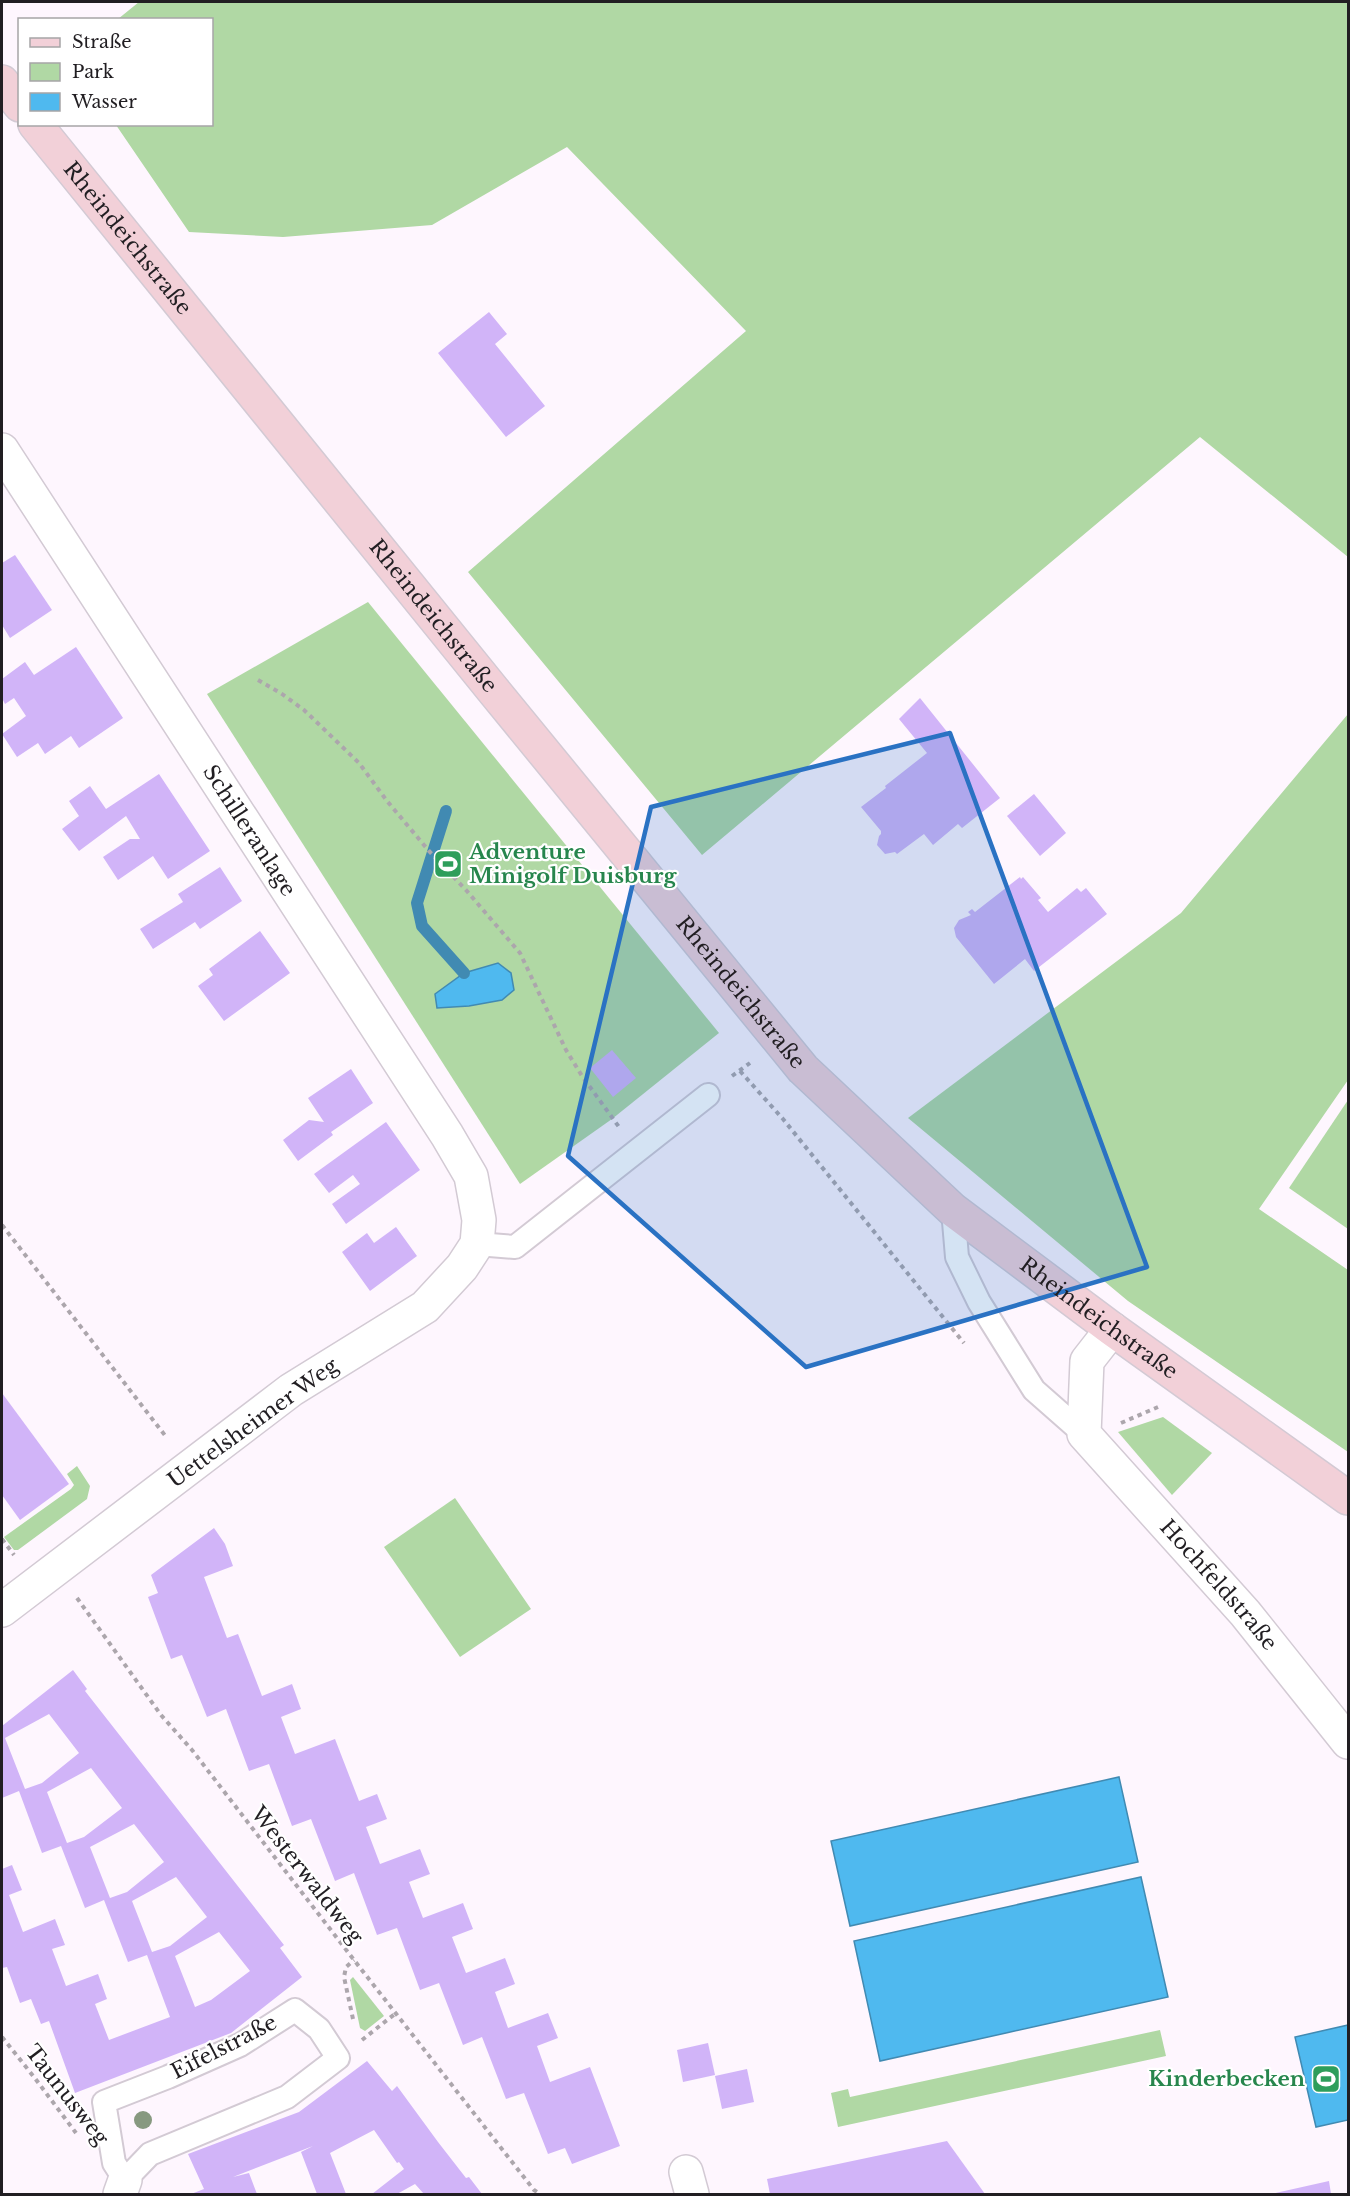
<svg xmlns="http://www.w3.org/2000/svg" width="1350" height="2196" font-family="'Libre Baskerville',serif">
	<rect width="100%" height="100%" fill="#fef6fe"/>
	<g fill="#b0d8a4">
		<polygon points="139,2 1348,2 1348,557 1200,437 702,855 468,572 746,331 567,147 432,225 283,237 189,232 116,125 212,124 212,20 118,19"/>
		<polygon points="368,602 719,1033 612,1119 520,1184 207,694"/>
		<polygon points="1348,714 1348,1080 1259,1209 1348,1270 1348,1452 1128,1301 908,1118 1181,913"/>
		<polygon points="1348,1100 1348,1229 1289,1188"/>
		<polygon points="1163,1417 1212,1453 1172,1495 1118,1432"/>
		<polygon points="77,1466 90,1486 87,1499 18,1550 14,1550 4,1537 71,1489 74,1485 67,1474"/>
		<polygon points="455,1498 531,1609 460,1657 384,1547"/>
		<polygon points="353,1977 384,2016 365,2031 360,2028 350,1980"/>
		<polygon points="1160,2030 1166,2056 838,2127 831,2093 848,2089 850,2097"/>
	</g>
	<g fill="#4fb9ef" stroke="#418ab2" stroke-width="1.5">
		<polygon points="498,963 511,973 514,990 502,1000 469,1006 437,1008 435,994 464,973"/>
		<polygon points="1119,1777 1138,1862 850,1926 831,1841"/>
		<polygon points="1141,1877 1168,1997 880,2061 854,1941"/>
		<polygon points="1348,2025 1348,2120 1316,2127 1295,2037"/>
	</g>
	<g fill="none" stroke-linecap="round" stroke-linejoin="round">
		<polyline stroke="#418ab2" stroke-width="12" points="446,811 417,903 422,926 464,973"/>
	</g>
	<g fill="#d1b4f8" fill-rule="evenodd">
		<polygon points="489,312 507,334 495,344 545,406 506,437 438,353"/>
		<polygon points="15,555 52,610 10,638 2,625 2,563"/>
		<polygon points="76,647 123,718 79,748 71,736 45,754 38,743 17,757 2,734 26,716 14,698 5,704 2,698 2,679 25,662 34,675"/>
		<polygon points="920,698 1000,798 962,828 958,824 933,845 924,834 897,854 895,852 885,854 877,845 879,836 881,834 881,831 861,807 886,788 885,786 927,753 899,719"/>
		<polygon points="159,774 210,851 168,879 153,856 118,880 103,857 130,839 140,839 134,829 126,816 79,851 62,829 79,816 69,801 90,786 106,809"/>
		<polygon points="1034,794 1066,833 1040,856 1007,816"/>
		<polygon points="220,867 242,901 200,929 195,922 153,949 140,929 183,902 178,894"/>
		<polygon points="1020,877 1021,879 1023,877 1041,898 1038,900 1048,912 1077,888 1081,892 1086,888 1107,914 1034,971 1025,959 994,984 956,937 954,928 959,920 971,915 968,912 972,909 975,912"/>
		<polygon points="260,931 290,973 224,1021 198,986 213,975 209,969"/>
		<polygon points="612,1050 636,1078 613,1097 590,1068"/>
		<polygon points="351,1069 373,1103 331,1132 333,1135 298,1161 283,1140 309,1120 324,1122 308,1098"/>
		<polygon points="386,1122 420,1170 346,1224 332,1204 360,1184 353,1175 329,1193 314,1174"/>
		<polygon points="396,1227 417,1256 370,1291 342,1252 367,1233 374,1243"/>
		<polygon points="2,1393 69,1484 20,1520 2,1495"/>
		<polygon points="214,1528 225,1544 233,1566 204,1577 227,1638 238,1634 262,1696 292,1684 301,1709 281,1717 295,1754 335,1739 359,1801 377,1794 387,1819 366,1827 380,1864 420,1849 430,1874 409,1882 423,1918 463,1903 473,1929 452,1937 466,1973 505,1958 515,1984 495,1992 508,2028 548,2013 558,2038 537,2046 550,2082 590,2067 620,2146 572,2164 565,2148 548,2154 524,2093 506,2099 482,2037 463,2045 439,1983 420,1990 397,1928 377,1935 354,1873 335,1881 311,1819 292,1826 269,1764 249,1771 226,1709 207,1717 182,1655 171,1659 148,1597 158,1593 151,1575"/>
		<path d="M73 1670 87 1689 85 1691 284 1945 280 1948 302 1977 231 2033 75 2093 49 2021 41 2024 31 1999 20 2003 7 1967 2 1968V1869L12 1865 22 1890 9 1895 23 1932 55 1919 65 1945 52 1949 66 1986 98 1974 107 1999 95 2004 109 2040 170 2017 147 1955 128 1962 104 1900 85 1908 61 1846 42 1853 19 1791 2 1798V1726ZM49 1714 79 1753 42 1783 25 1789 5 1738ZM91 1768 122 1808 84 1837 67 1843 47 1792ZM134 1824 164 1862 127 1892 110 1898 90 1847ZM176 1877 207 1917 170 1946 152 1952 132 1901ZM219 1932 250 1971 211 2000 195 2007 175 1956Z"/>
		<polygon points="708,2043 715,2075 683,2082 677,2050"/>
		<polygon points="367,2061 392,2091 397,2086 438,2142 466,2178 469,2177 482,2194 424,2194 415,2184 397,2194 372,2194 404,2169 399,2162 397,2163 374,2130 330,2153 346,2194 317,2194 301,2152 313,2146 233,2177 249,2173 257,2194 191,2194 204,2189 188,2154 299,2112"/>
		<polygon points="747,2069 754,2102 722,2109 715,2076"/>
		<polygon points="947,2141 985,2194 770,2194 767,2179"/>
		<polygon points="1329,2181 1331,2194 1271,2194"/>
	</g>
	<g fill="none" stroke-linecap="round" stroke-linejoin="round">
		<g stroke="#d3cad4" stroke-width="26">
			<g id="service">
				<polyline points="953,1210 957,1257 979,1302 1034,1390 1084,1434"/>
				<polyline points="477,1244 515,1247 708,1095"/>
				<polygon points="295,2010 319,2029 338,2058 287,2097 150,2154 125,2180 114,2163 104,2102 168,2077 240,2045"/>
			</g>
		</g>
		<g stroke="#d3cad4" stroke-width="36">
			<g id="minor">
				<path id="s1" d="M2 450 447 1135 471 1176 479 1220 477 1244 462 1267 425 1307 291 1390 2 1610"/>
				<path id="s2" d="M1112 1329 1087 1361 1084 1434 1245 1613 1348 1742"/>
				<polyline points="686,2172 692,2194"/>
				<polyline points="120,2194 125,2180"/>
			</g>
		</g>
		<g stroke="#d3cad4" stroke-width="36">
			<g id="secondary">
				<polyline points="2,82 20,105"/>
				<path id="s3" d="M35 124 493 690 803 1069 953 1210 1112 1329 1348 1498"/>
			</g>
		</g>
		<g stroke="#aca6ac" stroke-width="4" stroke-dasharray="4.5 4.5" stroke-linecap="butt">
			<polyline points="258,680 282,694 304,710 359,763 387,801 429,851 466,890 520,953 566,1050 582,1076 619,1127"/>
			<polyline points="740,1071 783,1119 964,1343"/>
			<polyline points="732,1076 750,1063"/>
			<polyline points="2,1225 167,1438"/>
			<polyline points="1121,1423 1158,1407"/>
			<polyline points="2,1539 14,1555"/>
			<polyline points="77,1598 161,1715 192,1750 354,1960 534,2190 540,2194"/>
			<polyline points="353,2019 344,1977 346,1967 354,1960"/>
			<polyline points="2,2037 34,2077 76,2133"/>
			<polyline points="362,2040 396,2013"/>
		</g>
		<use href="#service" stroke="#fff" stroke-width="22"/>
		<use href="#minor" stroke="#fff" stroke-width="33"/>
		<use href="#secondary" stroke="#f2d0d8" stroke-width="33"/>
	</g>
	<circle fill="#879980" cx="143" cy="2120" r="9"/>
	<path fill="#2a72c3" fill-opacity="0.2" stroke="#2a72c3" stroke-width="4.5" stroke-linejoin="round" d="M950 733 1147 1267 806 1367 568 1156 651 807Z"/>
	<defs>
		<g id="stadium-square" transform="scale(1.5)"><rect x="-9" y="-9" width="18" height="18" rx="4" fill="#2e9e5b" stroke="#fff"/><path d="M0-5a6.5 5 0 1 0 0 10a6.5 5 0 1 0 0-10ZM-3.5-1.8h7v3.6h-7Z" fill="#fff"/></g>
	</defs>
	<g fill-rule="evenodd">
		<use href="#stadium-square" x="448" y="864"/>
		<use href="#stadium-square" x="1326" y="2079"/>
	</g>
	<g text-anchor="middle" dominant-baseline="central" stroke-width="4.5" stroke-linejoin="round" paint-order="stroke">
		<g font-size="21" fill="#211e22" stroke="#fff">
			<text stroke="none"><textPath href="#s3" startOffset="147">Rheindeichstraße</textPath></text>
			<text stroke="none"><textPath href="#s3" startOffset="633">Rheindeichstraße</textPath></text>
			<text stroke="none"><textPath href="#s1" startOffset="454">Schilleranlage</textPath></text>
			<text stroke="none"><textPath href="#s3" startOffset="1119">Rheindeichstraße</textPath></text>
			<text stroke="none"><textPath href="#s3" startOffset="1605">Rheindeichstraße</textPath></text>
			<text transform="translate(253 1423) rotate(-36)">Uettelsheimer Weg</text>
			<text stroke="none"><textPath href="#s2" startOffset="316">Hochfeldstraße</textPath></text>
			<text transform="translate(307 1875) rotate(52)">Westerwaldweg</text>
			<text transform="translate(224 2047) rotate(-27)">Eifelstraße</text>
			<text transform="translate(67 2095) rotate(52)">Taunusweg</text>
		</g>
		<g font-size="21" font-weight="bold" fill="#27864d" stroke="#fff" text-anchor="start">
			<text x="469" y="852">Adventure<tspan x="469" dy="24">Minigolf Duisburg</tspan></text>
			<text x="1305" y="2079" text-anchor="end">Kinderbecken</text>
		</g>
	</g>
	<rect width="1350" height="2196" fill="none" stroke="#211e22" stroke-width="6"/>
	<rect x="18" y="18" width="195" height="108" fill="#ffffff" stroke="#a6a5a7" stroke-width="1.5"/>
	<rect x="30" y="38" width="30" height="9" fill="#f2d0d8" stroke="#a6a5a7" stroke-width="1.5"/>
	<text x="72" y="48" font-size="18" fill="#211e22">Straße</text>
	<rect x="30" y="63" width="30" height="18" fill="#b0d8a4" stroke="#a6a5a7" stroke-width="1.5"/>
	<text x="72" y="78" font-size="18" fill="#211e22">Park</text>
	<rect x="30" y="93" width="30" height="18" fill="#4fb9ef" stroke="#a6a5a7" stroke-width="1.5"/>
	<text x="72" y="108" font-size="18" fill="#211e22">Wasser</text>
</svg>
